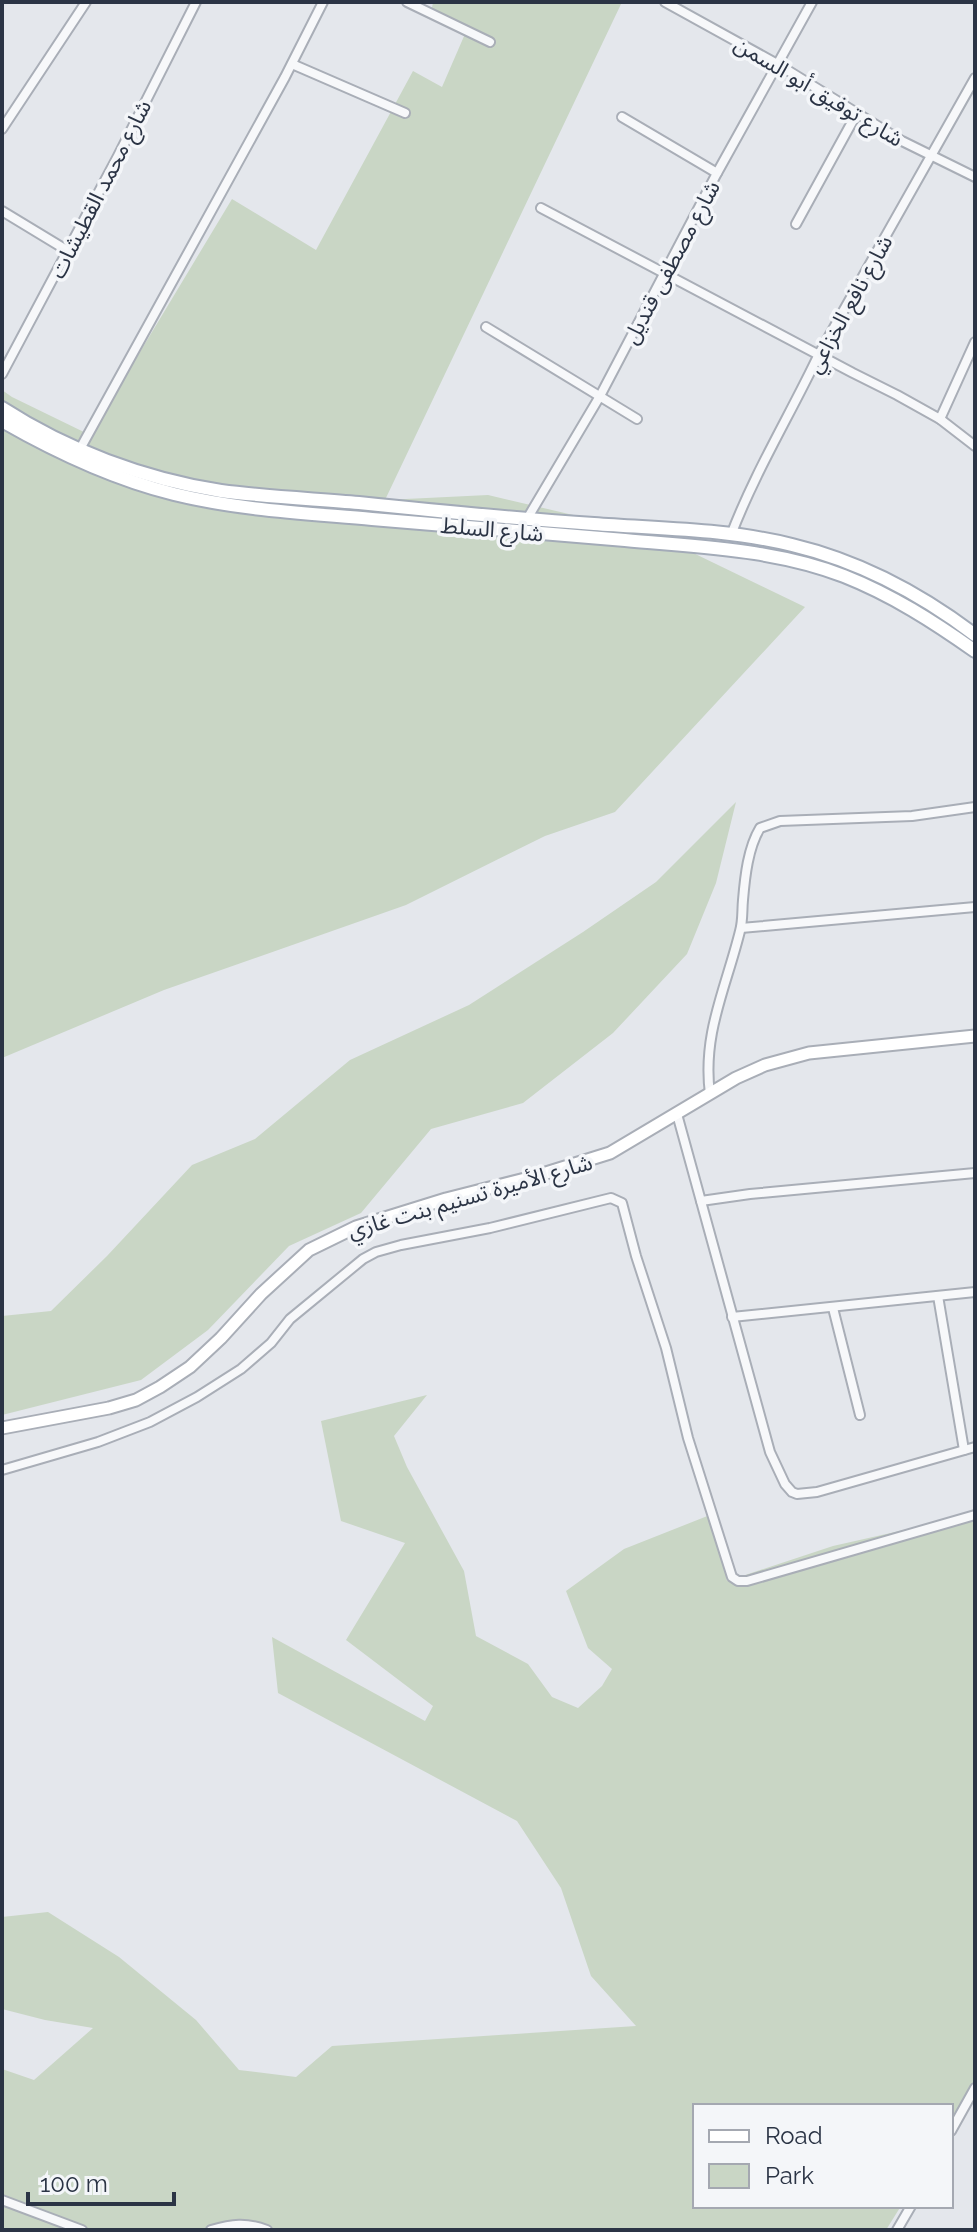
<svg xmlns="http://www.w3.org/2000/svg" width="977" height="2232" font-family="Raleway,'Noto Sans Arabic',sans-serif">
	<rect width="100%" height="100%" fill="#e4e7ec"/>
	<g fill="#c9d6c5">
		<polygon points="433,2 622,2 385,500 488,495 654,534 805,607 615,812 545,836 406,905 164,990 2,1058 2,390 12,397 90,435 232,199 316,250 413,71 442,87 468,27 431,14"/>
		<polygon points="736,802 716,883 687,954 613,1033 523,1103 431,1129 361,1213 289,1246 208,1330 141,1380 2,1415 2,1316 51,1311 107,1256 192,1165 255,1139 350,1060 469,1005 583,932 656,882"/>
		<polygon points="427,1395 394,1436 407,1467 464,1571 476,1636 528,1664 552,1697 578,1708 602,1686 612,1669 588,1648 566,1591 624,1549 715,1513 727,1581 833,1546 975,1514 975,2084 951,2126 951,2106 695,2106 695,2206 901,2206 886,2230 2,2230 2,2069 34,2080 93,2028 45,2020 2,2009 2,1917 48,1912 119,1957 196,2020 239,2070 296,2077 332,2046 636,2026 591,1976 561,1888 517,1821 278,1693 272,1637 425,1721 433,1706 346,1640 405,1543 341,1521 321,1421"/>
	</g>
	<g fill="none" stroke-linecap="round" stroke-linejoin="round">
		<g stroke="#a9aeb7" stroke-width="12">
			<g id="street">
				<polyline points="407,2 490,42"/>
				<polyline points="665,2 779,65 902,141 975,177"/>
				<polyline points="292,64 405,113"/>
				<polyline points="622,117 717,173"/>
				<polyline points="2,129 86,2"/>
				<polyline points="541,208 853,373 897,395 940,419 975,446"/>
				<polyline points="2,211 68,251"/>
				<polyline points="796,224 857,113"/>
				<polyline points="486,327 637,419"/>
				<polyline points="2,374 118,156 196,2"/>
				<polyline points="940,419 975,342"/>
				<polyline points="80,449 285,77 323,2"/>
				<polyline points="527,519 600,396 717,173 812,2"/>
				<path d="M731 535C755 472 790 415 819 354L975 78"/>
				<polyline points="741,928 975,907"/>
				<path d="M710 1094C702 1034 726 988 740 931 743 921 742 910 743 900 745 876 748 848 760 828L780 821 912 816 975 807"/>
				<polyline points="677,1114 770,1452 785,1484 792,1492 797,1494 817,1492 975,1447"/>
				<polyline points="701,1201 750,1194 975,1173"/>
				<polyline points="938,1296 964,1450"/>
				<polyline points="833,1308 860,1415"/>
				<polyline points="732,1317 975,1292"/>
				<polyline points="2,1470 98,1442 150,1422 197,1397 241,1369 271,1343 290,1319 363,1259 376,1252 401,1245 490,1228 611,1198 622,1203 636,1256 666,1348 688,1438 732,1577 738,1581 747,1581 975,1515"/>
				<polyline points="951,2131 975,2088"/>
				<polyline points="2,2200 82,2230"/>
				<path d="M211 2230C232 2224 246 2222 267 2230"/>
				<polyline points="897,2230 911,2206"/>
			</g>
		</g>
		<g stroke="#a9aeb7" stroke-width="15">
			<polyline id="secondary" points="2,1428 109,1408 136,1400 160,1387 190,1367 221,1338 261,1294 309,1250 356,1227 446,1199 533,1177 610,1153 736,1078 765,1065 809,1053 975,1036"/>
		</g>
		<g stroke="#a3abb8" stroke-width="16">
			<g id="primary">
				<path d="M2 408C67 450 144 479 221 491 266 497 313 499 359 503 437 511 516 519 594 524 659 529 728 529 792 545 859 561 921 594 975 635"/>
				<path d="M2 421C56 452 113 479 174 494 239 510 306 513 372 519 456 526 540 533 625 540 698 547 775 549 844 576 892 595 934 622 975 651"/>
			</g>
		</g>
		<use href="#street" stroke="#f7f8fa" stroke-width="8"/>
		<use href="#secondary" stroke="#fff" stroke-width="11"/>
		<use href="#primary" stroke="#fff" stroke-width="12"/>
	</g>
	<g text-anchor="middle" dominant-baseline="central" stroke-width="7" stroke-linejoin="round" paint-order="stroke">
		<g font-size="22" fill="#2b3445" stroke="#f4f6f9">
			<text transform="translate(819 91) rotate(31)">شارع توفيق أبو السمن</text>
			<text transform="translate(100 189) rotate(-63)">شارع محمد القطيشات</text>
			<text transform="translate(671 262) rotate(-62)">شارع مصطفى قنديل</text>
			<text transform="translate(849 304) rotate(-61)">شارع نافع الخزاعي</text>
			<text transform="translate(492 529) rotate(5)">شارع السلط</text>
			<text transform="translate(470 1196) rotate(-16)">شارع الأميرة تسنيم بنت غازي</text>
		</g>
	</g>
	<rect width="977" height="2232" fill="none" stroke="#2b3445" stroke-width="8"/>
	<rect x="693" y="2104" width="260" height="104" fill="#f4f6f9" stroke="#a4a8b1" stroke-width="2"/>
	<rect x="709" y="2130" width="40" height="12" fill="#ffffff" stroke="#a4a8b1" stroke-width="2"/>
	<text x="765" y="2144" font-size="24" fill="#2b3445">Road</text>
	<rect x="709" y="2164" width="40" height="24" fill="#c9d6c5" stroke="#a4a8b1" stroke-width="2"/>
	<text x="765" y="2184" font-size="24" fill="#2b3445">Park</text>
	<path d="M28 2192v12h146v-12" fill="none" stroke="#2b3445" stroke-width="4"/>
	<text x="40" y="2192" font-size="24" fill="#2b3445" stroke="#f4f6f9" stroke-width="6" paint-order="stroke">100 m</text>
</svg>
